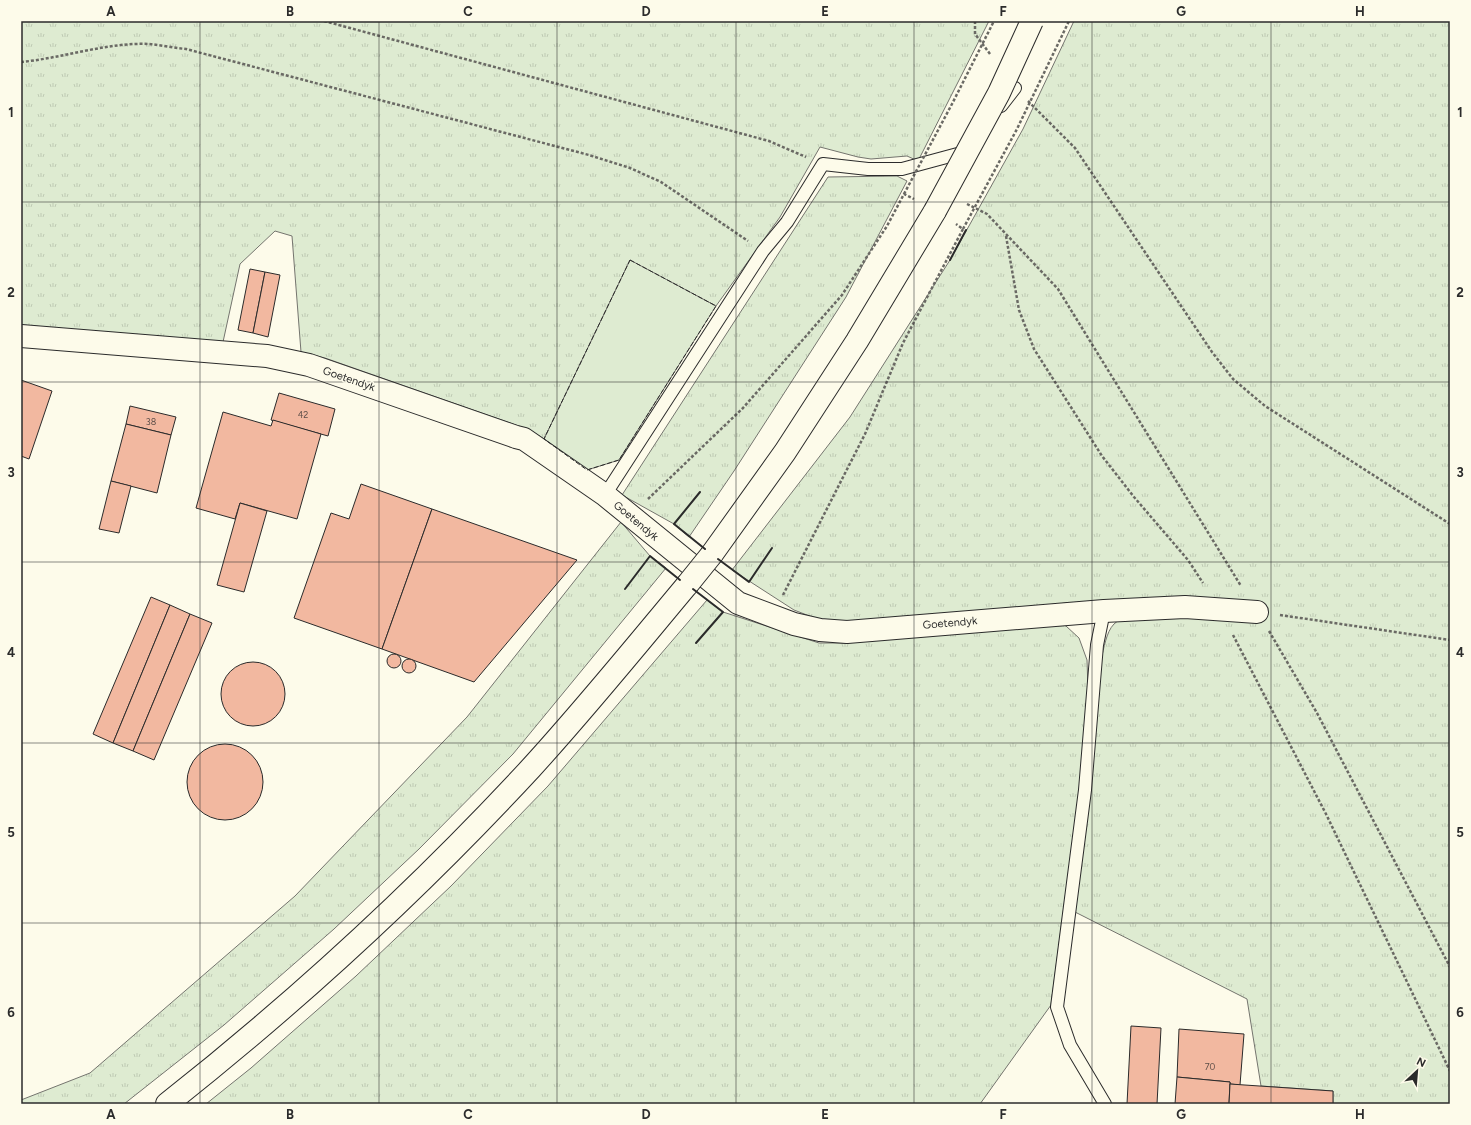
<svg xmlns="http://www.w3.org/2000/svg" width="1471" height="1125" font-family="Figtree,sans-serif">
	<defs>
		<pattern id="grass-tufts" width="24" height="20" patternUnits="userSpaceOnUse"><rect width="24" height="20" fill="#deebd1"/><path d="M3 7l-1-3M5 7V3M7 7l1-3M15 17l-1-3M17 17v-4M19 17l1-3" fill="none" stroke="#bfcab4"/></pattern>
	</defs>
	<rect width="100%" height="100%" fill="#fdfbea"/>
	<g fill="url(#grass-tufts)" stroke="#74746e">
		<polygon points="21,21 989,21 918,161 907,156 871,159 858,157 820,147 780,217 716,306 630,261 544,439 530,430 325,358 301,352 292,236 275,231 240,264 223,342 21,325"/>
		<path d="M1074 21H1450V1104H1333V1091L1261 1086 1247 999 1075 912 1101 659C1104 649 1106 632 1114 624 1127 611 1169 615 1187 614L1170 597 1067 603 851 624 825 622 794 610 732 570 850 417 950 260 1023 129Z"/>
		<polygon points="897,176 907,181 846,297 734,471 689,537 674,524 622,495 828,177"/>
		<polygon points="621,522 650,556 666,568 513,754 419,849 334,929 224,1025 124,1104 21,1104 21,1100 90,1073 295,896 467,717"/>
		<polygon points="707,600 723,612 819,643 844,643 1057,623 1066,626 1079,638 1087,660 1088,690 1079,792 1051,1005 980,1104 206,1104 251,1068 356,976 451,886 548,786"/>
	</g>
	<polygon fill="#deebd1" stroke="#74746e" points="630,260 716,306 619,460 587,470 544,439"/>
	<g fill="#f2b8a0" stroke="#2b2b2b">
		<polygon points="250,269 265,272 253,333 238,330"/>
		<polygon points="265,272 280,275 268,337 253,333"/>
		<polygon points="21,380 52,391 29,459 21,456"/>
		<polygon points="279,393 335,409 328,436 271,420"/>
		<polygon points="130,406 176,417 171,435 126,424"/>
		<polygon points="223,412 271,426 273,420 321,434 297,519 240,503 235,519 196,508"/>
		<polygon points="126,424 171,435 157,493 111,481"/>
		<polygon points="111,481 131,486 119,533 99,529"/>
		<polygon points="361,484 432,509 382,649 294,618 331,513 349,519"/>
		<polygon points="240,503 267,511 244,592 217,585"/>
		<polygon points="432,509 577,560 474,682 382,649"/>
		<polygon points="151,597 170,605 113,743 93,734"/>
		<polygon points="170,605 190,614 133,751 113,743"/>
		<polygon points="190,614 212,623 154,760 133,751"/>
		<circle cx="394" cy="661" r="7"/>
		<circle cx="409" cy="666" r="7"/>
		<circle cx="253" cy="694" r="32"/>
		<circle cx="225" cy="782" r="38"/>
		<polygon points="1131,1026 1161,1028 1157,1104 1127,1104"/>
		<polygon points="1179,1029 1244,1034 1240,1085 1230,1084 1230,1082 1177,1077"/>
		<polygon points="1177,1077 1230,1082 1229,1104 1175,1104"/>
		<polygon points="1230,1084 1333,1091 1333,1104 1229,1104"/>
	</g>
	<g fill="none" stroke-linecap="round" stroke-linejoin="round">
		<g stroke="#2b2b2b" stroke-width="14">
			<g id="service">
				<polyline points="1001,106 1015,88"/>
				<polyline points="605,495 763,251 787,222 823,164 868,169 902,169 965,152 967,149"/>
				<polyline points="1104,611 1097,645 1085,790 1057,1007 1070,1045 1105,1104"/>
			</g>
		</g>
		<g stroke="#2b2b2b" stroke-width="24">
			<polyline id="minor" points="21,336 267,356 309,365 516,437 524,439 605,495 738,603 794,624 820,630 847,632 1104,611 1185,607 1257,612"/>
		</g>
		<g stroke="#2b2b2b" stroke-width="24">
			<g id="primary">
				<polyline points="712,554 785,452 857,341 935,211"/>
				<path d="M167 1104C296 1002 419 889 531 768 585 709 636 646 687 585"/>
			</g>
		</g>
		<g stroke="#6a6964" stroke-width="2.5" stroke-dasharray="3 2" stroke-linecap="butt">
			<polyline points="324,21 769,141 806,157"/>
			<polyline points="975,21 975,34 990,54"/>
			<path d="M21 62C63 58 108 42 149 44 161 45 174 48 186 49L589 155 630 168 661 182 748 241"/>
			<polyline points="1028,101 1075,148 1212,352 1233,379 1265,406 1450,524"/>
			<polyline points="967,204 987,214 1058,289 1241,586"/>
			<polyline points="1006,236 1019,310 1034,349 1102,456 1134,497 1188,560 1203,583"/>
			<polyline points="648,499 743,408 842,295 887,226 904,194 914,199"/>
			<polyline points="783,595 865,434 903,343 963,229 956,224"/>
			<polyline points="1280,615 1450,640"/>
			<polyline points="1269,631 1317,713 1450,967"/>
			<polyline points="1233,635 1326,814 1450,1071"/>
		</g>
		<use href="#service" stroke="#fdfbea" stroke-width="12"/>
		<use href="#minor" stroke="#fdfbea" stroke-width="22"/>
		<use href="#primary" stroke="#fdfbea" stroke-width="22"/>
		<g stroke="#2b2b2b" stroke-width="24" stroke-linecap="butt">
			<g id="primary-bridge">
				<polyline points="935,211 999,93 1032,21"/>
				<polyline points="687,585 712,554"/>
			</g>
		</g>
		<g stroke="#6a6964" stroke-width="2.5" stroke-dasharray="3 2" stroke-linecap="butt">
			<polyline points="904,194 952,104 994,21"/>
			<polyline points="963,229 1017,129 1069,21"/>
		</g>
		<use href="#primary-bridge" stroke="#fdfbea" stroke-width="22"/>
		<polygon stroke="#2b2b2b" stroke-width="1" stroke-dasharray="5 2" stroke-linecap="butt" points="630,260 716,306 619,460 587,470 544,439"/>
		<g stroke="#2b2b2b" stroke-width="2">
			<polyline points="950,260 966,230"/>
			<polyline points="700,492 674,524 705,549"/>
			<polyline points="718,559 749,582 772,548"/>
			<polyline points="625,589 650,556 680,580"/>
			<polyline points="693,589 723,612 696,643"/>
		</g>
	</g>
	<path fill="none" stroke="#2b2b2b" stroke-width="1" stroke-opacity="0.55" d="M200 21V1104M379 21V1104M557 21V1104M736 21V1104M914 21V1104M1092 21V1104M1271 21V1104M21 202H1450M21 382H1450M21 562H1450M21 743H1450M21 923H1450"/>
	<g text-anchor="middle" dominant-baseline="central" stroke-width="3" stroke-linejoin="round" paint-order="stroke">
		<g font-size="9" fill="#5d4e48">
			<text x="303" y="414">42</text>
			<text x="151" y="421">38</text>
			<text x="1210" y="1066">70</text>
		</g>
		<g font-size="11" fill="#2b2b2b" stroke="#fdfbea">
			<text transform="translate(349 379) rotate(19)">Goetendyk</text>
			<text transform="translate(636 521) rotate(40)">Goetendyk</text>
			<text transform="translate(950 623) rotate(-5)">Goetendyk</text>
		</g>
	</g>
	<rect width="1471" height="1125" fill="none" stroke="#fdfbea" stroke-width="44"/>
	<g transform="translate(1417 1071) rotate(26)" stroke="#fdfbea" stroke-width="3" paint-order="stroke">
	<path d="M0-3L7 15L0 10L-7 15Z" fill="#2b2b2b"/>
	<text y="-6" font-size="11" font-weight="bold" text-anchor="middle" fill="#2b2b2b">N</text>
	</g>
	<rect x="22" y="22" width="1427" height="1081" fill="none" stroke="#2b2b2b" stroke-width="1.5"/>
	<g font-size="13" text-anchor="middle" font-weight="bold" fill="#2b2b2b">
		<text x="111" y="16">A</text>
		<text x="290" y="16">B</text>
		<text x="468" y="16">C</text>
		<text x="646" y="16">D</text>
		<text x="825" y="16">E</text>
		<text x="1003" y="16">F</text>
		<text x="1181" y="16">G</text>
		<text x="1360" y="16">H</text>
		<text x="11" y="117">1</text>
		<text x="1460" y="117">1</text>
		<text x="11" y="297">2</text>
		<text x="1460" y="297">2</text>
		<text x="11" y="477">3</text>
		<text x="1460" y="477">3</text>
		<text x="11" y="657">4</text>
		<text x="1460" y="657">4</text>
		<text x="11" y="837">5</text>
		<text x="1460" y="837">5</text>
		<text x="11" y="1017">6</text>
		<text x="1460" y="1017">6</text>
		<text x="111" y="1119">A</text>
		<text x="290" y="1119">B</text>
		<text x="468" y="1119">C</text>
		<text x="646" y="1119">D</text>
		<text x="825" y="1119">E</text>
		<text x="1003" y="1119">F</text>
		<text x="1181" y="1119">G</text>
		<text x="1360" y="1119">H</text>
	</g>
</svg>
